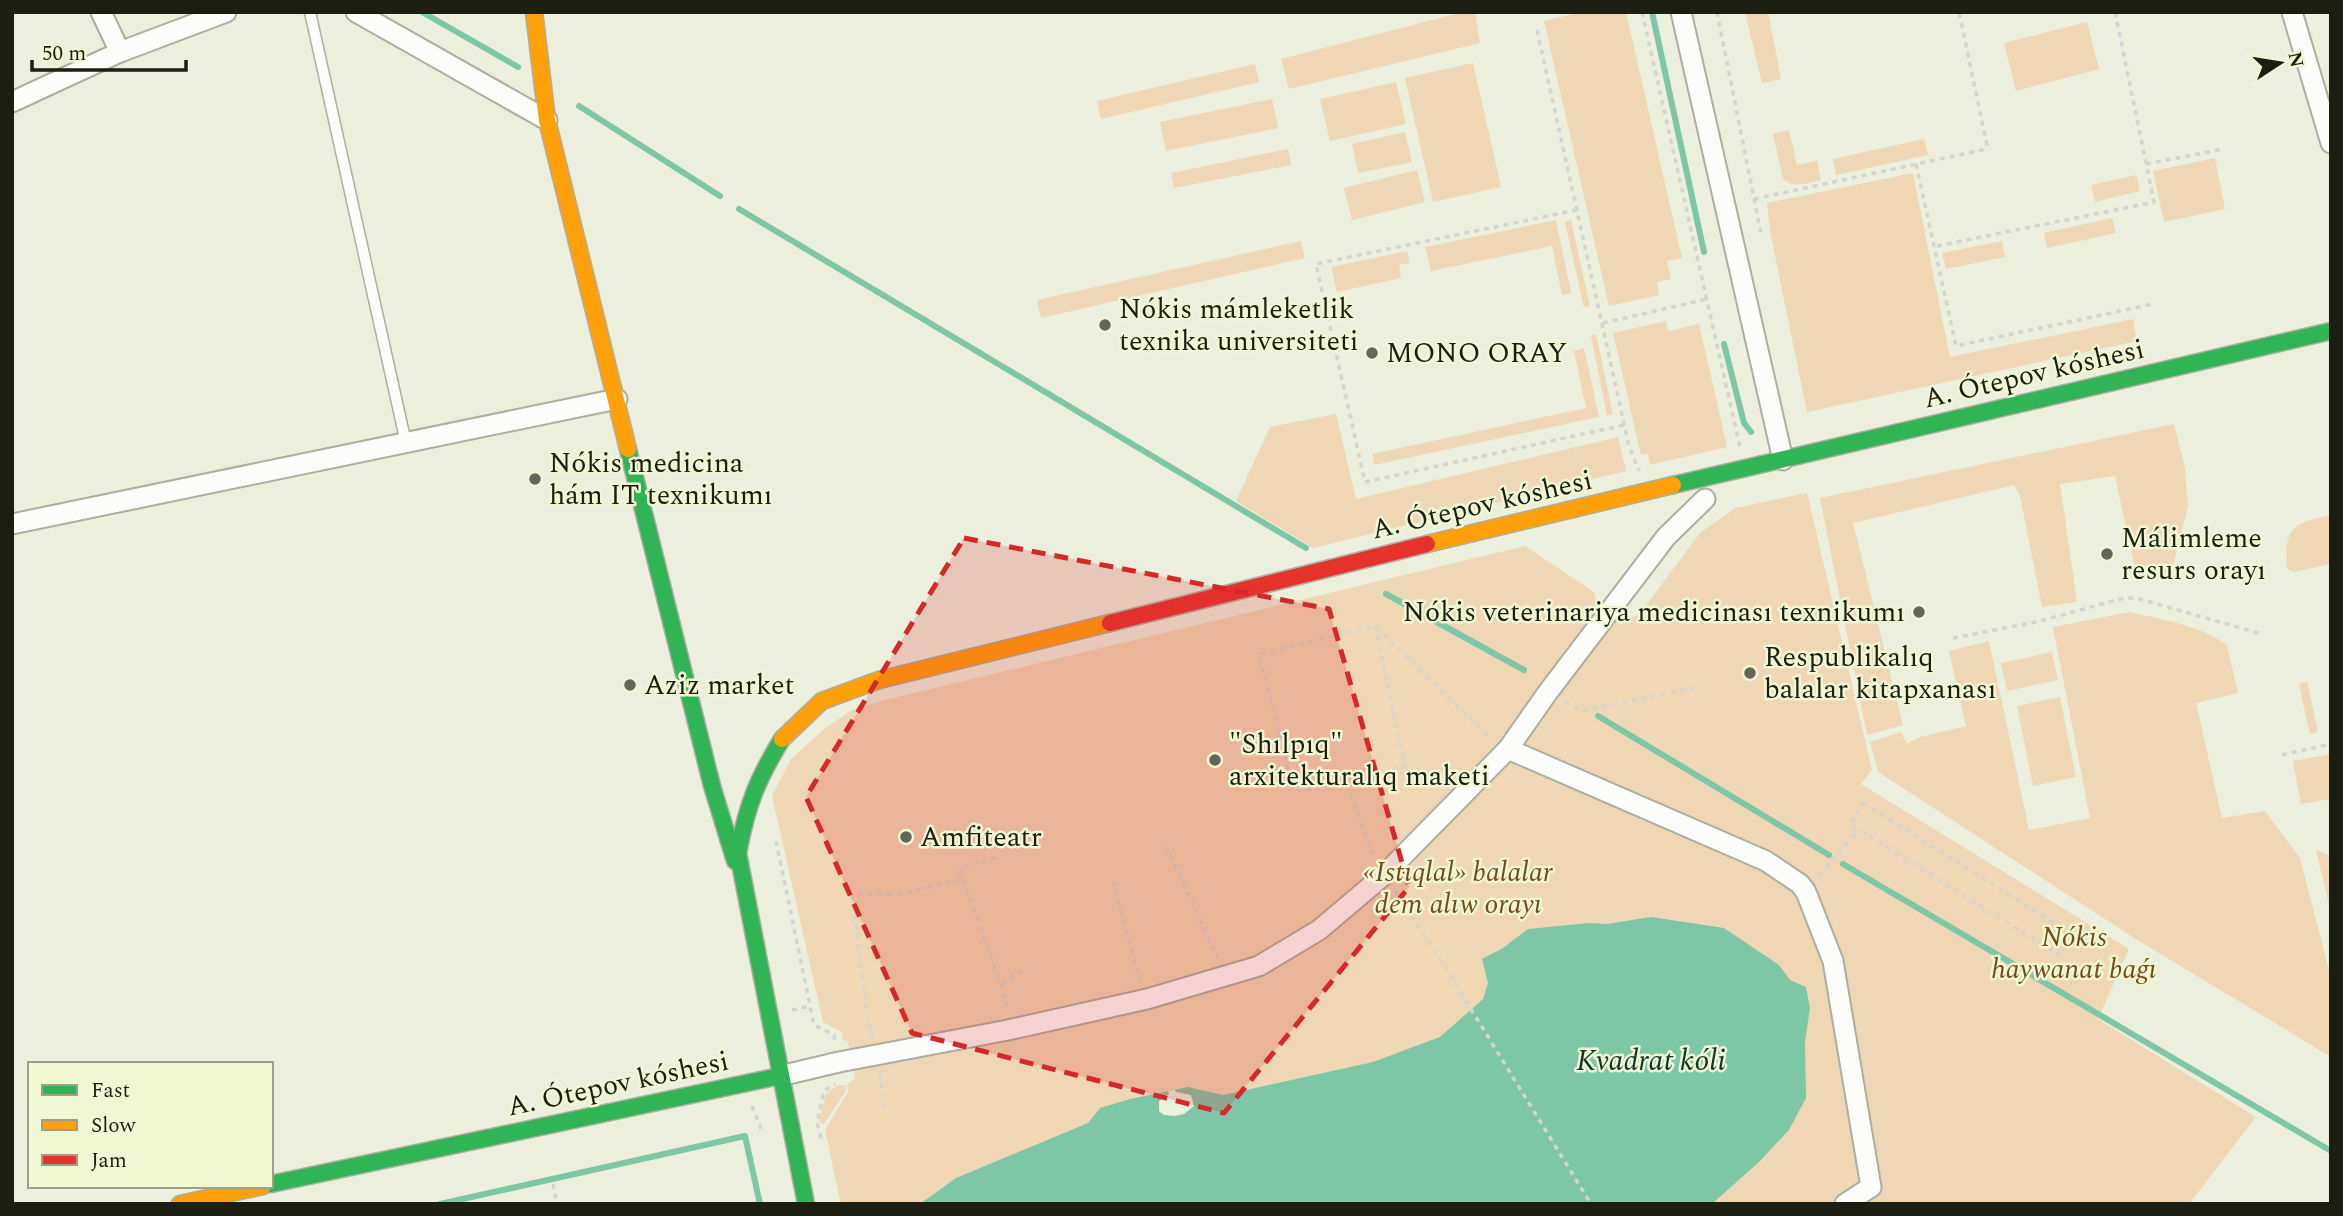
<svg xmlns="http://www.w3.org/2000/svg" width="2343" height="1216" font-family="Spectral,serif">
	<rect width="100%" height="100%" fill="#ebefdb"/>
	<g fill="#efd7b6">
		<polygon points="1463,12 1475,12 1480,43 1289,89 1281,59"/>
		<polygon points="1582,12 1626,12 1682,258 1667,261 1671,279 1657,282 1659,295 1609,306 1544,21"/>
		<polygon points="1745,12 1768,12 1781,79 1762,83"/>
		<polygon points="2087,22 2099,69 2016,91 2004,43"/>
		<polygon points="1473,63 1501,187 1433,202 1405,78"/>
		<polygon points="1255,64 1259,82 1101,119 1097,101"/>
		<polygon points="1396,82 1406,124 1330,141 1320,99"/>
		<polygon points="1272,99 1278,128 1166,151 1160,122"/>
		<path d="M1789 130 1797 165 1817 161 1821 180C1808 183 1794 189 1783 179L1773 134Z"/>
		<polygon points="1405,132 1412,162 1358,173 1352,144"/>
		<polygon points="1924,139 1928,155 1836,175 1833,159"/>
		<polygon points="1288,149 1291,165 1174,188 1171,173"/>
		<polygon points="2215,158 2225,209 2164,222 2153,171"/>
		<polygon points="1417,170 1425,202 1352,220 1344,188"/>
		<polygon points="1913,173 1950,357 2133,319 2137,341 1807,412 1770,231 1767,203"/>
		<polygon points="2136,175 2140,191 2095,202 2091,185"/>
		<polygon points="2112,218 2116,233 2047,248 2044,233"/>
		<polygon points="1556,220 1571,293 1562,295 1552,246 1431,271 1425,247"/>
		<polygon points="1571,220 1590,306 1584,307 1565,222"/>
		<polygon points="1301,241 1305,258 1041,318 1037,300"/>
		<polygon points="2002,241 2005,257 1946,269 1942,253"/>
		<polygon points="1407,251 1410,263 1399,265 1401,278 1337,292 1331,267"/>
		<polygon points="1666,321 1668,331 1699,324 1727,447 1650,465 1648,454 1641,455 1613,333"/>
		<polygon points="1596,334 1613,414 1607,415 1591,336"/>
		<polygon points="1584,348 1599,417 1374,465 1372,454 1586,408 1574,351"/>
		<polygon points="1336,414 1356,499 1618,437 1626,471 1313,548 1236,501 1270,427"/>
		<polygon points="2174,424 2185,468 2188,506 2171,574 2160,579 2137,577 2115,476 2060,484 2077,602 2042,607 2020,496 2014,485 1853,523 1903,725 1867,735 1820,498"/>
		<polygon points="1807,493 1872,770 1861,784 2129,949 2098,1019 2256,1117 2189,1204 841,1204 825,1130 848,1092 847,1085 855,1078 848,1042 841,1038 843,1033 823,1022 772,796 791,759 823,730 850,711 881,701 1525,546 1594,592 1595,598 1627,618 1639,615 1700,533 1735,508"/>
		<path d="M2331 515V564L2293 572 2287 569C2284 526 2293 524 2331 515Z"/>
		<path d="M2130 612C2163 620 2199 625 2227 645L2238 693 2196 703 2222 818 2265 811 2300 858 2331 978V1057L2139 941 1878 772 1870 742 1901 732 1907 744 1920 737 1966 726 1949 651 1989 641 2029 830 2090 818 2053 627Z"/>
		<polygon points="2052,652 2058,680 2007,691 2001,663"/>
		<polygon points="2307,682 2318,732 2310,734 2299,684"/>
		<polygon points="2060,697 2076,777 2033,786 2017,706"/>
		<polygon points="2331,754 2331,799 2301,804 2293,761"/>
		<polygon points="2317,850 2331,857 2331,913 2316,850"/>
		<polygon points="838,1085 845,1085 846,1091 824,1124 819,1121 826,1094"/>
	</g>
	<polygon fill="#7ec7a6" points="1651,917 1724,928 1779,965 1790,980 1806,987 1810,1008 1805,1041 1806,1098 1789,1130 1760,1161 1712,1204 920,1204 956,1178 1088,1123 1100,1108 1130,1099 1188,1087 1223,1095 1373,1062 1440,1037 1483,999 1488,983 1482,959 1503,948 1528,929 1588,923 1607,924"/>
	<polygon fill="#ebefdb" points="1175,1090 1176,1092 1191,1095 1194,1106 1184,1114 1175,1116 1164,1115 1159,1111 1159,1101 1169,1094 1168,1091"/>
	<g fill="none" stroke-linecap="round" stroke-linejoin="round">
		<g stroke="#7ec7a6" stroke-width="6">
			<polyline points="422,12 518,67"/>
			<polyline points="1652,12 1704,252"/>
			<polyline points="579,106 720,196"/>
			<polyline points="739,209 1306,548"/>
			<polyline points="1724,344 1744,423 1751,432"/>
			<polyline points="1386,594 1524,670"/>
			<polyline points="1598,716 1829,855"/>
			<polyline points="1843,864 2331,1151"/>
			<polyline points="440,1204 745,1136 760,1204"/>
		</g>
		<g stroke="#acaf9f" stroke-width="13">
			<polyline id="lane" points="310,12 406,443"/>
		</g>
		<g stroke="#acaf9f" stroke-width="23">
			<g id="street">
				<polyline points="101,12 120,52"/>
				<polyline points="356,12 547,120"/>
				<polyline points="1681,12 1783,460"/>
				<polyline points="2292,12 2331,143"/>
				<polyline points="12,102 120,52 226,12"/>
				<polyline points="12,524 617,399"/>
				<polyline points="1508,749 1766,861 1800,884 1806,892 1833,961 1871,1187 1845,1204"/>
				<polyline points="780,1076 839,1062 1008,1030 1147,999 1259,966 1319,930 1384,875 1508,749 1548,692 1666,537 1705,499"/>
			</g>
		</g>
		<g stroke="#acaf9f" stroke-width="19">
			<g id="fast">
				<polyline points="628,449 712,786 735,861"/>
				<polyline points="1673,485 2331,331"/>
				<path d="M782 739C757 780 747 805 738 853L806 1204"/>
				<polyline points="271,1184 780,1076"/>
			</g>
		</g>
		<g stroke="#acaf9f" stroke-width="19">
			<g id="slow">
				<polyline points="534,12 547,120 628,449"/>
				<polyline points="1427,544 1673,485"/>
				<polyline points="782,739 822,701 879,680 1110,623"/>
				<polyline points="180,1204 263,1186"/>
			</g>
		</g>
		<g stroke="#acaf9f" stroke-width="19">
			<polyline id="jam" points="1110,623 1427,544"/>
		</g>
		<g stroke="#d3d5ce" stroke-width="3.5" stroke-dasharray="5 5" stroke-linecap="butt">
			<polyline points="1642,12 1740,447"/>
			<polyline points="1717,12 1761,234"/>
			<polyline points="1537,30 1629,446 1639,471"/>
			<polyline points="1916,164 1956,346 2153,304"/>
			<polyline points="2146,164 2224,149"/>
			<polyline points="1754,199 1982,150 1987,145 1959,12"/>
			<polyline points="1577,210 1316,264 1365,482 1624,425"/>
			<polyline points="1937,246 2154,202 2115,12"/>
			<polyline points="1603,323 1707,299"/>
			<polyline points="1375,626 1405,766 1347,785 1294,791 1259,654 1375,626 1491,739"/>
			<polyline points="1953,638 2036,622 2124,598 2136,598 2262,634"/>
			<polyline points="1565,702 1581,711 1697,687"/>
			<polyline points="2282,755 2331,744"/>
			<polyline points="1277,785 1292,783"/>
			<polyline points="1347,785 1374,858"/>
			<polygon points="1863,803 2072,934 2059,955 1850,824"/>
			<polyline points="776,841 814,1025 834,1035 835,1043"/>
			<polyline points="1166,846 1218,958"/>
			<polyline points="996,857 959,869 1001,984 1008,1010"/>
			<polyline points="1819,876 1859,830"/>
			<polyline points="1113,881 1140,981"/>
			<polyline points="1395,891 1445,967 1591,1204"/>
			<polyline points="1001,984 1021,971"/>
			<polyline points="792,1010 810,1006"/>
			<polyline points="873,1038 868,1021 852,895 901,894 962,879"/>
			<polyline points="880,1073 884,1107"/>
			<polyline points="752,1106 761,1129"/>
			<polyline points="821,1138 817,1123 824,1091 835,1084"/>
			<polyline points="553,1184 557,1204"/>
		</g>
		<use href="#lane" stroke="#fcfdfa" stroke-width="10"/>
		<use href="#street" stroke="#fcfdfa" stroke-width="19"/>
		<use href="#fast" stroke="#30b455" stroke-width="16"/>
		<use href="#slow" stroke="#ff9f0a" stroke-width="16"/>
		<use href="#jam" stroke="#e5322d" stroke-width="16"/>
	</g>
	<path fill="#d62828" fill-opacity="0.2" stroke="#d62828" stroke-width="5" stroke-dasharray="14 9" stroke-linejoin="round" d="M964 538 1329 609 1409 887 1224 1113 912 1033 806 797Z"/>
	<g fill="#646758" stroke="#f1f7d3" stroke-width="2.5">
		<circle cx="1105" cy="325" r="7"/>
		<circle cx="1372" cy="353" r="7"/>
		<circle cx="535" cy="479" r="7"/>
		<circle cx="2107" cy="554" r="7"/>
		<circle cx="1919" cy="612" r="7"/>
		<circle cx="1750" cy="673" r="7"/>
		<circle cx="630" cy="685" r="7"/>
		<circle cx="1215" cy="760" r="7"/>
		<circle cx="906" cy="837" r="7"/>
	</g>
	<g text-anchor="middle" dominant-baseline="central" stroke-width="5" stroke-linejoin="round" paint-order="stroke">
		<g font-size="28" fill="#1c1e11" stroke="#f1f7d3" text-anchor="start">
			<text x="1119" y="309">Nókis mámleketlik<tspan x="1119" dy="32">texnika universiteti</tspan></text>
			<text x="1386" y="353">MONO ORAY</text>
			<text x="549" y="463">Nókis medicina<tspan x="549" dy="32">hám IT texnikumı</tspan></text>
			<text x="2121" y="538">Málimleme<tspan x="2121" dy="32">resurs orayı</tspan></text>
			<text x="1905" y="612" text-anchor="end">Nókis veterinariya medicinası texnikumı</text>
			<text x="1764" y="657">Respublikalıq<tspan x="1764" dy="32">balalar kitapxanası</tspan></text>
			<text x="644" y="685">Aziz market</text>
			<text x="1229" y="744">"Shılpıq"<tspan x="1229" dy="32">arxitekturalıq maketi</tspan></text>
			<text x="920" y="837">Amfiteatr</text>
		</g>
		<g font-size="28" fill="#1c1e11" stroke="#f1f7d3">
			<text transform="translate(2034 374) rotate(-13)">A. Ótepov kóshesi</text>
			<text transform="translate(1482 505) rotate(-13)">A. Ótepov kóshesi</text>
			<text transform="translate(618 1084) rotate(-12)">A. Ótepov kóshesi</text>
		</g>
		<g font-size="28" font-style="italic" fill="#764a1b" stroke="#f1f7d3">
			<text x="1458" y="872">«Istıqlal» balalar<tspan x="1458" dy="32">dem alıw orayı</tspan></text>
			<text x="2074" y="937">Nókis<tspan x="2074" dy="32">haywanat baǵı</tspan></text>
		</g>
		<g font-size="30" font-style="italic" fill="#0b3929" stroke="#f1f7d3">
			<text x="1651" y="1061">Kvadrat kóli</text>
		</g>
	</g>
	<rect width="2343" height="1216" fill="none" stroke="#1c1e11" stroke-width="28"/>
	<rect x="28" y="1062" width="245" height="126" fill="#f1f7d3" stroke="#9ca085" stroke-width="2"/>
	<rect x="42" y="1085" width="35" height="10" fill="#30b455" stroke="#9ca085" stroke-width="2"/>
	<text x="91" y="1097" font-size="21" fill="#1c1e11">Fast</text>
	<rect x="42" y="1120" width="35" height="10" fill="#ff9f0a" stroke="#9ca085" stroke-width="2"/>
	<text x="91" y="1132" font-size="21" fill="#1c1e11">Slow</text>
	<rect x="42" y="1155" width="35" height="10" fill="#e5322d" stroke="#9ca085" stroke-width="2"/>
	<text x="91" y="1167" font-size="21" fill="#1c1e11">Jam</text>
	<g transform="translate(2280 63) rotate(78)" stroke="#f1f7d3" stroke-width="5" paint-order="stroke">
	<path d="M0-5L12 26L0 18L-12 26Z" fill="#1c1e11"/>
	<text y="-10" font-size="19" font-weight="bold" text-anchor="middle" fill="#1c1e11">N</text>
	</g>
	<path d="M32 60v10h154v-10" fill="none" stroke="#1c1e11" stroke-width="3.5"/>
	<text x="42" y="60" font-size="21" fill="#1c1e11" stroke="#f1f7d3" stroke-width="5" paint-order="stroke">50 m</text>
</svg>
